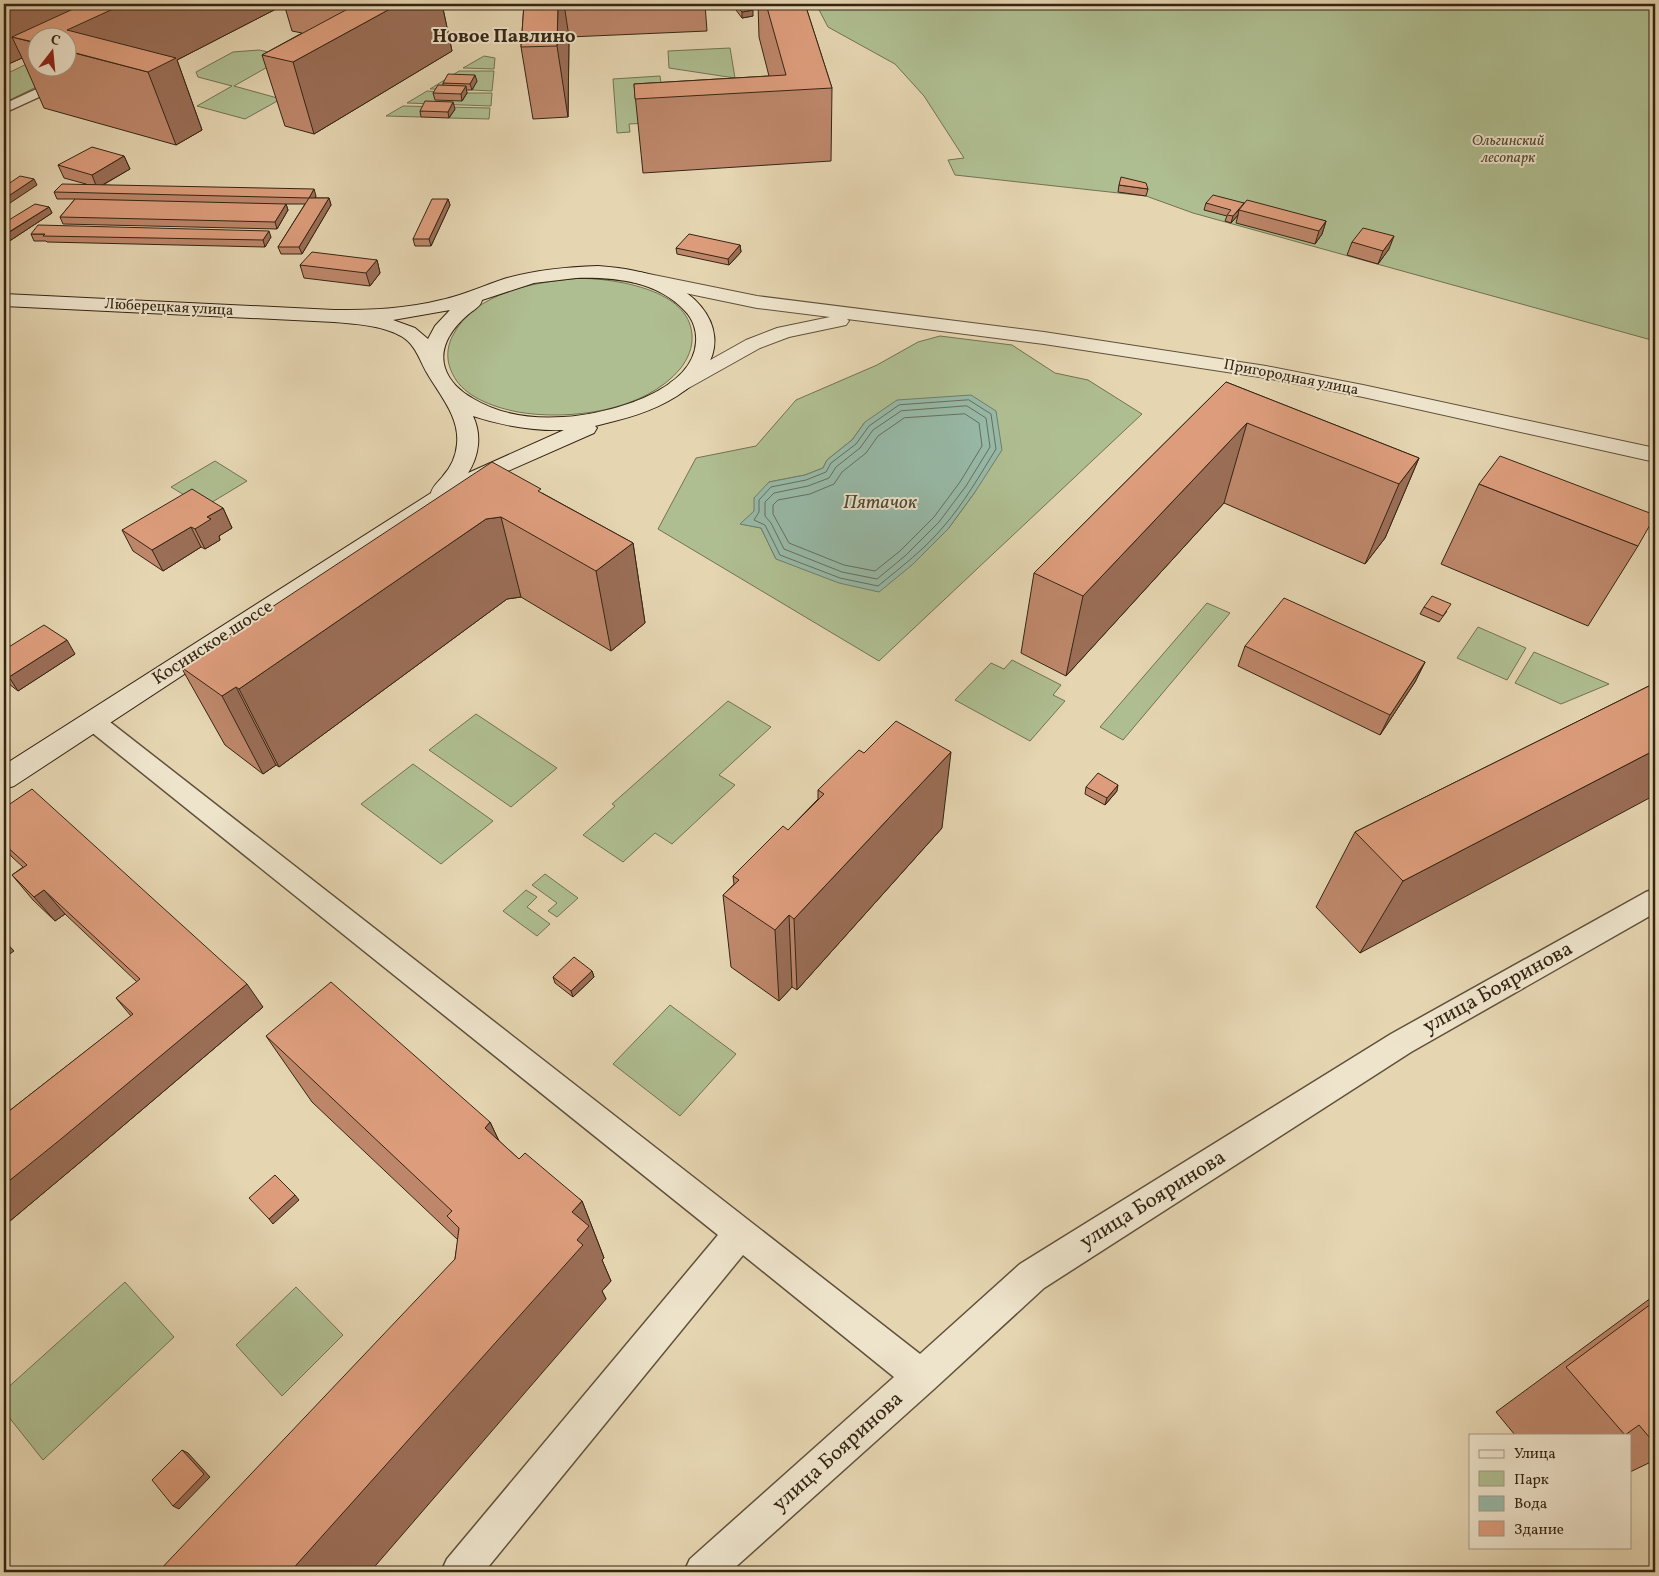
<svg xmlns="http://www.w3.org/2000/svg" width="1659" height="1576" font-family="Vollkorn,serif">
	<rect width="100%" height="100%" fill="#e5d5b1"/>
	<filter id="stains"><feTurbulence type="fractalNoise" baseFrequency=".004" numOctaves="4"/><feColorMatrix values="0 0 0 0 .2 0 0 0 0 .09 0 0 0 0 .02 0 0 0 .5 -.17"/></filter>
	<radialGradient id="worn" r=".72"><stop offset=".6" stop-color="#630" stop-opacity="0"/><stop offset="1" stop-color="#630" stop-opacity=".3"/></radialGradient>
	<g fill="#afbe91" stroke="#727252" fill-rule="evenodd">
		<polygon points="203,4 4,103 4,75 37,59 38,68 68,68"/>
		<polygon points="816,4 1655,4 1655,341 1193,213 1146,196 955,175 948,160 964,158 924,96 895,64 828,27"/>
		<polygon points="730,48 735,78 669,68 668,51"/>
		<polygon points="259,50 287,56 234,86 281,99 245,119 197,106 232,86 198,77 196,72 233,52"/>
		<polygon points="484,56 495,58 494,69 463,68"/>
		<polygon points="459,71 494,71 492,91 472,90 476,81 444,89 430,89"/>
		<polygon points="660,76 666,122 629,124 630,132 617,133 613,79"/>
		<polygon points="427,91 440,92 462,101 467,93 492,93 491,106 407,103"/>
		<polygon points="403,106 490,108 489,119 449,118 454,109 427,108 421,117 386,116"/>
		<path d="M584 278C617 280 689 289 692 335 693 347 688 359 680 369 645 411 569 421 518 412 497 408 469 399 456 380 447 366 445 352 452 337 474 291 538 281 584 278Z"/>
		<path d="M940 336 1012 345 1055 373 1088 380 1142 414 879 661 658 529 696 458 756 446 796 400 877 365 918 342ZM865 422 975 492 948 529 912 565 776 559 761 528 741 524 754 511 769 482 805 475 823 468 827 460 852 440Z"/>
		<polygon points="215,461 247,481 204,507 171,487"/>
		<polygon points="1207,603 1230,613 1123,740 1100,727"/>
		<polygon points="1478,627 1526,648 1507,680 1457,658"/>
		<polygon points="1534,652 1609,684 1561,704 1515,683"/>
		<polygon points="1012,660 1061,685 1053,695 1065,701 1030,741 955,700 991,663 1004,669"/>
		<polygon points="728,701 771,727 719,775 735,785 672,844 655,833 623,862 583,835 615,806 612,804"/>
		<polygon points="476,714 557,768 511,807 429,750"/>
		<polygon points="413,764 493,821 441,864 361,804"/>
		<polygon points="545,874 578,898 557,917 548,911 557,903 532,885"/>
		<polygon points="526,890 537,897 527,907 550,924 537,936 503,911"/>
		<polygon points="670,1005 736,1054 680,1116 613,1064"/>
		<polygon points="125,1282 174,1337 43,1460 4,1411 4,1391"/>
		<polygon points="296,1287 343,1335 282,1396 236,1345"/>
	</g>
	<polygon fill="#97b9a7" stroke="#707e6c" points="971,395 996,411 1002,450 975,492 948,529 912,565 879,592 839,583 776,559 761,528 740,524 754,511 754,498 769,482 805,475 823,468 827,460 852,440 865,422 897,400"/>
	<g fill="none" stroke-linecap="round" stroke-linejoin="round">
		<g stroke="#666f5d" stroke-width="1">
			<path d="M969 400 991 414 996 449C980 475 964 503 944 526 925 549 901 567 878 586L840 578 780 555 765 525 754 520 759 512V500L771 487 806 480 826 472 831 463 856 444 869 426 899 405Z"/>
			<polygon points="967,406 986,418 990,447 966,486 939,522 905,556 877,579 842,572 784,549 771,523 765,516 765,502 774,493 808,486 829,478 836,467 860,448 873,430 901,411"/>
			<polygon points="965,414 979,423 982,446 960,482 934,517 900,551 875,571 844,565 789,543 773,514 773,505 778,500 810,494 834,484 842,472 866,453 878,436 904,418"/>
		</g>
		<g stroke="#61513a" stroke-width="3">
			<g id="minor">
				<polygon points="69,74 74,75 76,78 74,81 4,113 4,104"/>
				<polygon points="93,712 101,715 920,1354 1020,1264 1391,1034 1646,892 1655,889 1655,913 1411,1052 1044,1288 934,1389 730,1572 684,1572 690,1559 894,1377 743,1255 484,1572 441,1572 447,1559 718,1235 85,727 81,721 85,715"/>
			</g>
		</g>
		<g stroke="#61513a" stroke-width="2">
			<polygon id="tertiary" points="639,272 757,296 1044,332 1266,366 1363,385 1655,448 1655,462 1363,397 1266,378 1044,344 847,319 849,321 846,325 789,337 760,348 685,390 678,392 671,390 668,386 671,382 746,340 777,328 830,317 757,308 632,282 630,278 632,274"/>
		</g>
		<g stroke="#352513" stroke-width="2">
			<path id="secondary" d="M598 266C622 268 647 271 669 282 724 310 732 361 677 396 652 412 624 419 595 426L597 428 594 433 492 478 431 512 14 786 4 789V765L431 493C432 487 439 481 443 476 451 467 456 456 457 444 460 417 439 394 427 373 419 359 416 345 401 336 381 325 356 324 334 322L4 306V294L334 310C370 310 406 309 441 300 464 295 485 285 507 278 537 270 567 267 598 266ZM576 278C615 277 657 281 685 311 693 319 697 331 696 342 693 393 604 415 563 417 531 419 500 415 472 398 461 392 449 381 445 368 438 346 454 326 470 313 475 309 481 306 482 300L534 283ZM450 310 435 326 428 339 415 328 393 320ZM473 416C504 426 532 431 564 430L468 473C479 456 482 435 473 416Z"/>
		</g>
		<use href="#minor" fill="#eee4cc" fill-rule="evenodd"/>
		<use href="#tertiary" fill="#eee4cc" fill-rule="evenodd"/>
		<use href="#secondary" fill="#eee4cc" fill-rule="evenodd"/>
	</g>
	<g fill="#be876b" stroke="#352513" fill-rule="evenodd">
		<path d="M4 4H275L276 9 177 60 202 130 176 145 44 108 22 58 4 66ZM38 38H68V68H38Z"/>
		<polygon points="284,4 442,4 452,51 314,134 285,126 262,55 302,33 292,31"/>
		<polygon points="524,4 705,4 707,31 569,37 568,117 533,119 521,47"/>
		<polygon points="733,4 748,4 753,16 742,18 733,6"/>
		<polygon points="758,4 805,4 832,88 831,161 643,173 634,84 769,76 759,37"/>
		<polygon points="477,81 472,90 466,90 467,93 462,101 435,100 433,93 443,86 443,83"/>
		<polygon points="455,109 449,118 421,117 420,111"/>
		<polygon points="124,156 130,169 103,185 316,196 315,198 329,198 331,205 302,254 281,254 278,247 305,204 286,204 288,210 277,229 63,224 60,217 75,199 57,199 54,192 86,184 64,178 58,165"/>
		<polygon points="1119,185 1148,189 1146,196 1118,192"/>
		<polygon points="448,199 450,205 431,246 415,246 413,239"/>
		<polygon points="1206,203 1244,203 1326,221 1322,234 1315,244 1236,223 1238,215 1231,223 1225,221 1227,216 1204,210"/>
		<polygon points="49,207 52,213 8,242 4,241 4,223"/>
		<polygon points="31,234 271,237 265,247 47,242 46,241 34,241"/>
		<polygon points="1352,242 1389,249 1378,264 1347,255"/>
		<polygon points="740,245 741,252 729,265 677,254 676,248"/>
		<polygon points="377,260 380,273 370,286 304,278 300,265"/>
		<polygon points="1226,382 1419,458 1385,538 1365,564 1224,503 1066,676 1021,653 1034,573"/>
		<polygon points="1479,484 1638,546 1588,626 1441,564"/>
		<polygon points="542,493 633,543 645,623 611,651 521,597 507,599 279,767 276,765 263,774 225,745 181,667"/>
		<polygon points="223,508 232,528 219,536 220,540 205,549 201,547 163,571 133,551 122,530"/>
		<polygon points="1424,607 1447,611 1439,622 1420,614"/>
		<polygon points="1245,646 1425,662 1415,682 1380,735 1238,666"/>
		<polygon points="4,650 75,654 18,691 4,680"/>
		<polygon points="1655,683 1360,953 1316,907 1355,832"/>
		<polygon points="1086,787 1117,791 1105,805 1085,794"/>
		<polygon points="818,790 942,828 797,990 792,987 779,1001 731,967 723,895 734,884 733,876 788,830 818,799"/>
		<polygon points="4,808 263,1007 84,1159 4,1226 4,1115 131,1016 116,998 137,982 65,914 55,921 33,900 12,875 23,867 12,857 4,847 4,822 8,819 4,814"/>
		<polygon points="592,971 594,977 573,997 555,983 553,977"/>
		<polygon points="266,1036 490,1122 499,1141 519,1159 582,1201 604,1258 602,1260 611,1281 602,1291 606,1299 455,1259 458,1240 312,1102"/>
		<polygon points="1655,1295 1655,1460 1630,1472 1630,1435 1515,1435 1496,1412"/>
	</g>
	<g fill="#9b6e57" stroke="#352513">
		<polygon points="4,4 275,4 276,9 177,60 202,130 176,145 148,72 12,37 22,58 4,66"/>
		<polygon points="399,4 442,4 452,51 314,134 293,62"/>
		<polygon points="558,4 564,4 569,37 568,117 557,46"/>
		<polygon points="753,10 753,16 742,18 742,12"/>
		<polygon points="475,75 477,81 472,90 470,84"/>
		<polygon points="466,86 467,93 462,101 461,94"/>
		<polygon points="453,102 455,109 449,118 448,112"/>
		<polygon points="124,156 130,169 97,188 92,175"/>
		<polygon points="6,173 9,180 4,183 4,175"/>
		<polygon points="34,179 37,185 4,207 4,199"/>
		<polygon points="314,189 316,196 311,204 309,198"/>
		<polygon points="329,198 331,205 302,254 299,247"/>
		<polygon points="448,199 450,205 431,246 429,239"/>
		<polygon points="286,204 288,210 277,229 275,222"/>
		<polygon points="49,207 52,213 8,242 5,235"/>
		<polygon points="1239,210 1238,215 1231,223 1233,216"/>
		<polygon points="1326,221 1322,234 1315,244 1319,231"/>
		<polygon points="269,231 271,237 265,247 263,240"/>
		<polygon points="1394,236 1389,249 1378,264 1383,251"/>
		<polygon points="740,245 741,252 729,265 728,259"/>
		<polygon points="377,260 380,273 370,286 366,273"/>
		<polygon points="1247,423 1224,503 1066,676 1083,596"/>
		<polygon points="1419,458 1385,538 1365,564 1399,484"/>
		<polygon points="223,508 232,528 219,536 220,540 205,549 195,529 207,517"/>
		<polygon points="501,517 521,597 507,599 279,767 239,689 486,519"/>
		<polygon points="191,527 201,547 163,571 152,550"/>
		<polygon points="633,543 645,623 611,651 596,571"/>
		<polygon points="67,640 75,654 18,691 9,677"/>
		<polygon points="1425,662 1415,682 1380,735 1390,715"/>
		<polygon points="236,687 276,765 263,774 222,696"/>
		<polygon points="1655,750 1655,795 1360,953 1403,881"/>
		<polygon points="951,752 942,828 797,990 794,919"/>
		<polygon points="1118,785 1117,791 1105,805 1107,798"/>
		<polygon points="44,890 65,914 55,921 34,897"/>
		<polygon points="789,915 792,987 779,1001 775,930"/>
		<polygon points="4,940 14,951 4,958"/>
		<polygon points="592,971 594,977 573,997 571,991"/>
		<polygon points="247,984 263,1007 84,1159 4,1226 4,1185"/>
		<polygon points="490,1122 519,1184 485,1128"/>
		<polygon points="295,1195 299,1200 273,1224 269,1219"/>
		<polygon points="582,1201 604,1258 602,1260 611,1281 602,1291 606,1299 370,1572 290,1572 577,1240 572,1212"/>
		<polygon points="182,1450 188,1453 210,1477 179,1509 173,1506"/>
	</g>
	<g fill="#dd9d7c" stroke="#352513">
		<polygon points="84,4 124,4 67,30 176,58 148,72 68,51 68,38 38,38 38,43 12,37"/>
		<polygon points="357,4 399,4 293,62 262,55"/>
		<polygon points="524,4 558,4 557,46 521,47"/>
		<polygon points="735,4 748,4 753,10 742,12"/>
		<polygon points="766,4 805,4 832,88 635,99 634,84 786,75"/>
		<polygon points="448,74 475,75 470,84 443,83"/>
		<polygon points="438,85 466,86 461,94 433,93"/>
		<polygon points="425,101 453,102 448,112 420,111"/>
		<polygon points="92,147 124,156 92,175 58,165"/>
		<polygon points="20,176 34,179 4,199 4,187"/>
		<polygon points="1121,177 1146,183 1148,189 1119,185"/>
		<polygon points="62,184 314,189 309,198 54,192"/>
		<polygon points="1213,195 1244,203 1233,216 1227,215 1231,210 1206,203"/>
		<polygon points="309,198 329,198 299,247 278,247"/>
		<polygon points="75,199 286,204 275,222 60,217"/>
		<polygon points="432,199 448,199 429,239 413,239"/>
		<polygon points="1247,200 1326,221 1319,231 1239,210"/>
		<polygon points="35,204 49,207 4,235 4,223"/>
		<polygon points="38,225 269,231 263,240 43,236 45,234 31,234"/>
		<polygon points="1363,228 1394,236 1383,251 1352,242"/>
		<polygon points="689,234 740,245 728,259 676,248"/>
		<polygon points="312,252 377,260 366,273 300,265"/>
		<polygon points="1226,382 1419,458 1399,484 1247,423 1083,596 1034,573"/>
		<polygon points="1500,456 1655,515 1655,516 1638,546 1479,484"/>
		<polygon points="492,462 541,489 538,491 633,543 596,571 501,517 486,519 239,689 236,687 222,696 181,667"/>
		<polygon points="192,489 223,508 207,517 211,519 195,529 191,527 152,550 122,530"/>
		<polygon points="1432,596 1451,604 1443,616 1424,607"/>
		<polygon points="1284,598 1425,662 1390,715 1245,646"/>
		<polygon points="44,625 67,640 9,677 4,673 4,650"/>
		<polygon points="1655,683 1655,750 1403,881 1355,832"/>
		<polygon points="896,721 951,752 794,919 789,915 775,930 723,895 739,880 733,876 783,826 788,830 824,794 818,790 859,750 864,753"/>
		<polygon points="1098,773 1118,785 1107,798 1086,787"/>
		<polygon points="32,789 247,984 61,1139 4,1185 4,1115 133,1014 116,998 140,979 44,890 34,897 12,875 27,865 4,844 4,822 10,817 4,812 4,808"/>
		<polygon points="574,957 592,971 571,991 553,977"/>
		<polygon points="331,982 490,1122 485,1128 519,1159 525,1153 582,1201 572,1212 589,1226 577,1240 583,1245 290,1572 158,1572 455,1259 459,1228 447,1216 452,1211 266,1036"/>
		<polygon points="275,1175 295,1195 269,1219 249,1198"/>
		<polygon points="1655,1301 1655,1444 1639,1425 1625,1435 1566,1367"/>
		<polygon points="182,1450 204,1474 173,1506 152,1480"/>
	</g>
	<g text-anchor="middle" dominant-baseline="central" stroke-width="4" stroke-linejoin="round" paint-order="stroke">
		<g font-size="15" font-style="italic" fill="#544b32" stroke="#eee4cc">
			<text x="1508" y="141">Ольгинский<tspan x="1508" dy="17">лесопарк</tspan></text>
		</g>
		<g font-size="15" fill="#352513" stroke="#eee4cc">
			<text transform="translate(169 308) rotate(3)">Люберецкая улица</text>
			<text transform="translate(1291 378) rotate(11)">Пригородная улица</text>
		</g>
		<g font-size="18" fill="#352513" stroke="#eee4cc">
			<text transform="translate(213 643) rotate(-33)">Косинское шоссе</text>
		</g>
		<g font-size="19" font-weight="bold" fill="#352513" stroke="#eee4cc">
			<text x="504" y="37">Новое Павлино</text>
		</g>
		<g font-size="19" font-style="italic" fill="#4e4a38" stroke="#eee4cc">
			<text x="880" y="503">Пятачок</text>
		</g>
		<g font-size="21" fill="#352513" stroke="#eee4cc">
			<text transform="translate(1498 988) rotate(-29)">улица Бояринова</text>
			<text transform="translate(1153 1200) rotate(-32)">улица Бояринова</text>
			<text transform="translate(838 1452) rotate(-42)">улица Бояринова</text>
		</g>
	</g>
	<rect width="1659" height="1576" fill="none" stroke="#e5d5b1" stroke-width="20"/>
	<rect x="5" y="5" width="1649" height="1566" fill="none" stroke="#352513" stroke-width="2.5"/>
	<rect x="10" y="10" width="1639" height="1556" fill="none" stroke="#352513"/>
	<rect x="1469" y="1434" width="162" height="115" fill="#eee4cc" stroke="#a49882"/>
	<rect x="1479" y="1450" width="25" height="8" fill="#eee4cc" stroke="#a49882"/>
	<text x="1514" y="1458" font-size="15" fill="#352513">Улица</text>
	<rect x="1479" y="1471" width="25" height="15" fill="#afbe91" stroke="#a49882"/>
	<text x="1514" y="1484" font-size="15" fill="#352513">Парк</text>
	<rect x="1479" y="1496" width="25" height="15" fill="#97b9a7" stroke="#a49882"/>
	<text x="1514" y="1508" font-size="15" fill="#352513">Вода</text>
	<rect x="1479" y="1521" width="25" height="15" fill="#dd9d7c" stroke="#a49882"/>
	<text x="1514" y="1534" font-size="15" fill="#352513">Здание</text>
	<g transform="translate(52 52) rotate(16)"><circle r="24" fill="#eee4cc" stroke="#a49882"/>
	<path d="M0-4L9 19L0 12L-9 19Z" fill="#8f2418"/>
	<text y="-8" font-size="14" font-weight="bold" text-anchor="middle" fill="#352513">С</text>
	</g>
	<rect width="100%" height="100%" filter="url(#stains)"/>
	<rect width="100%" height="100%" fill="url(#worn)"/>
</svg>
